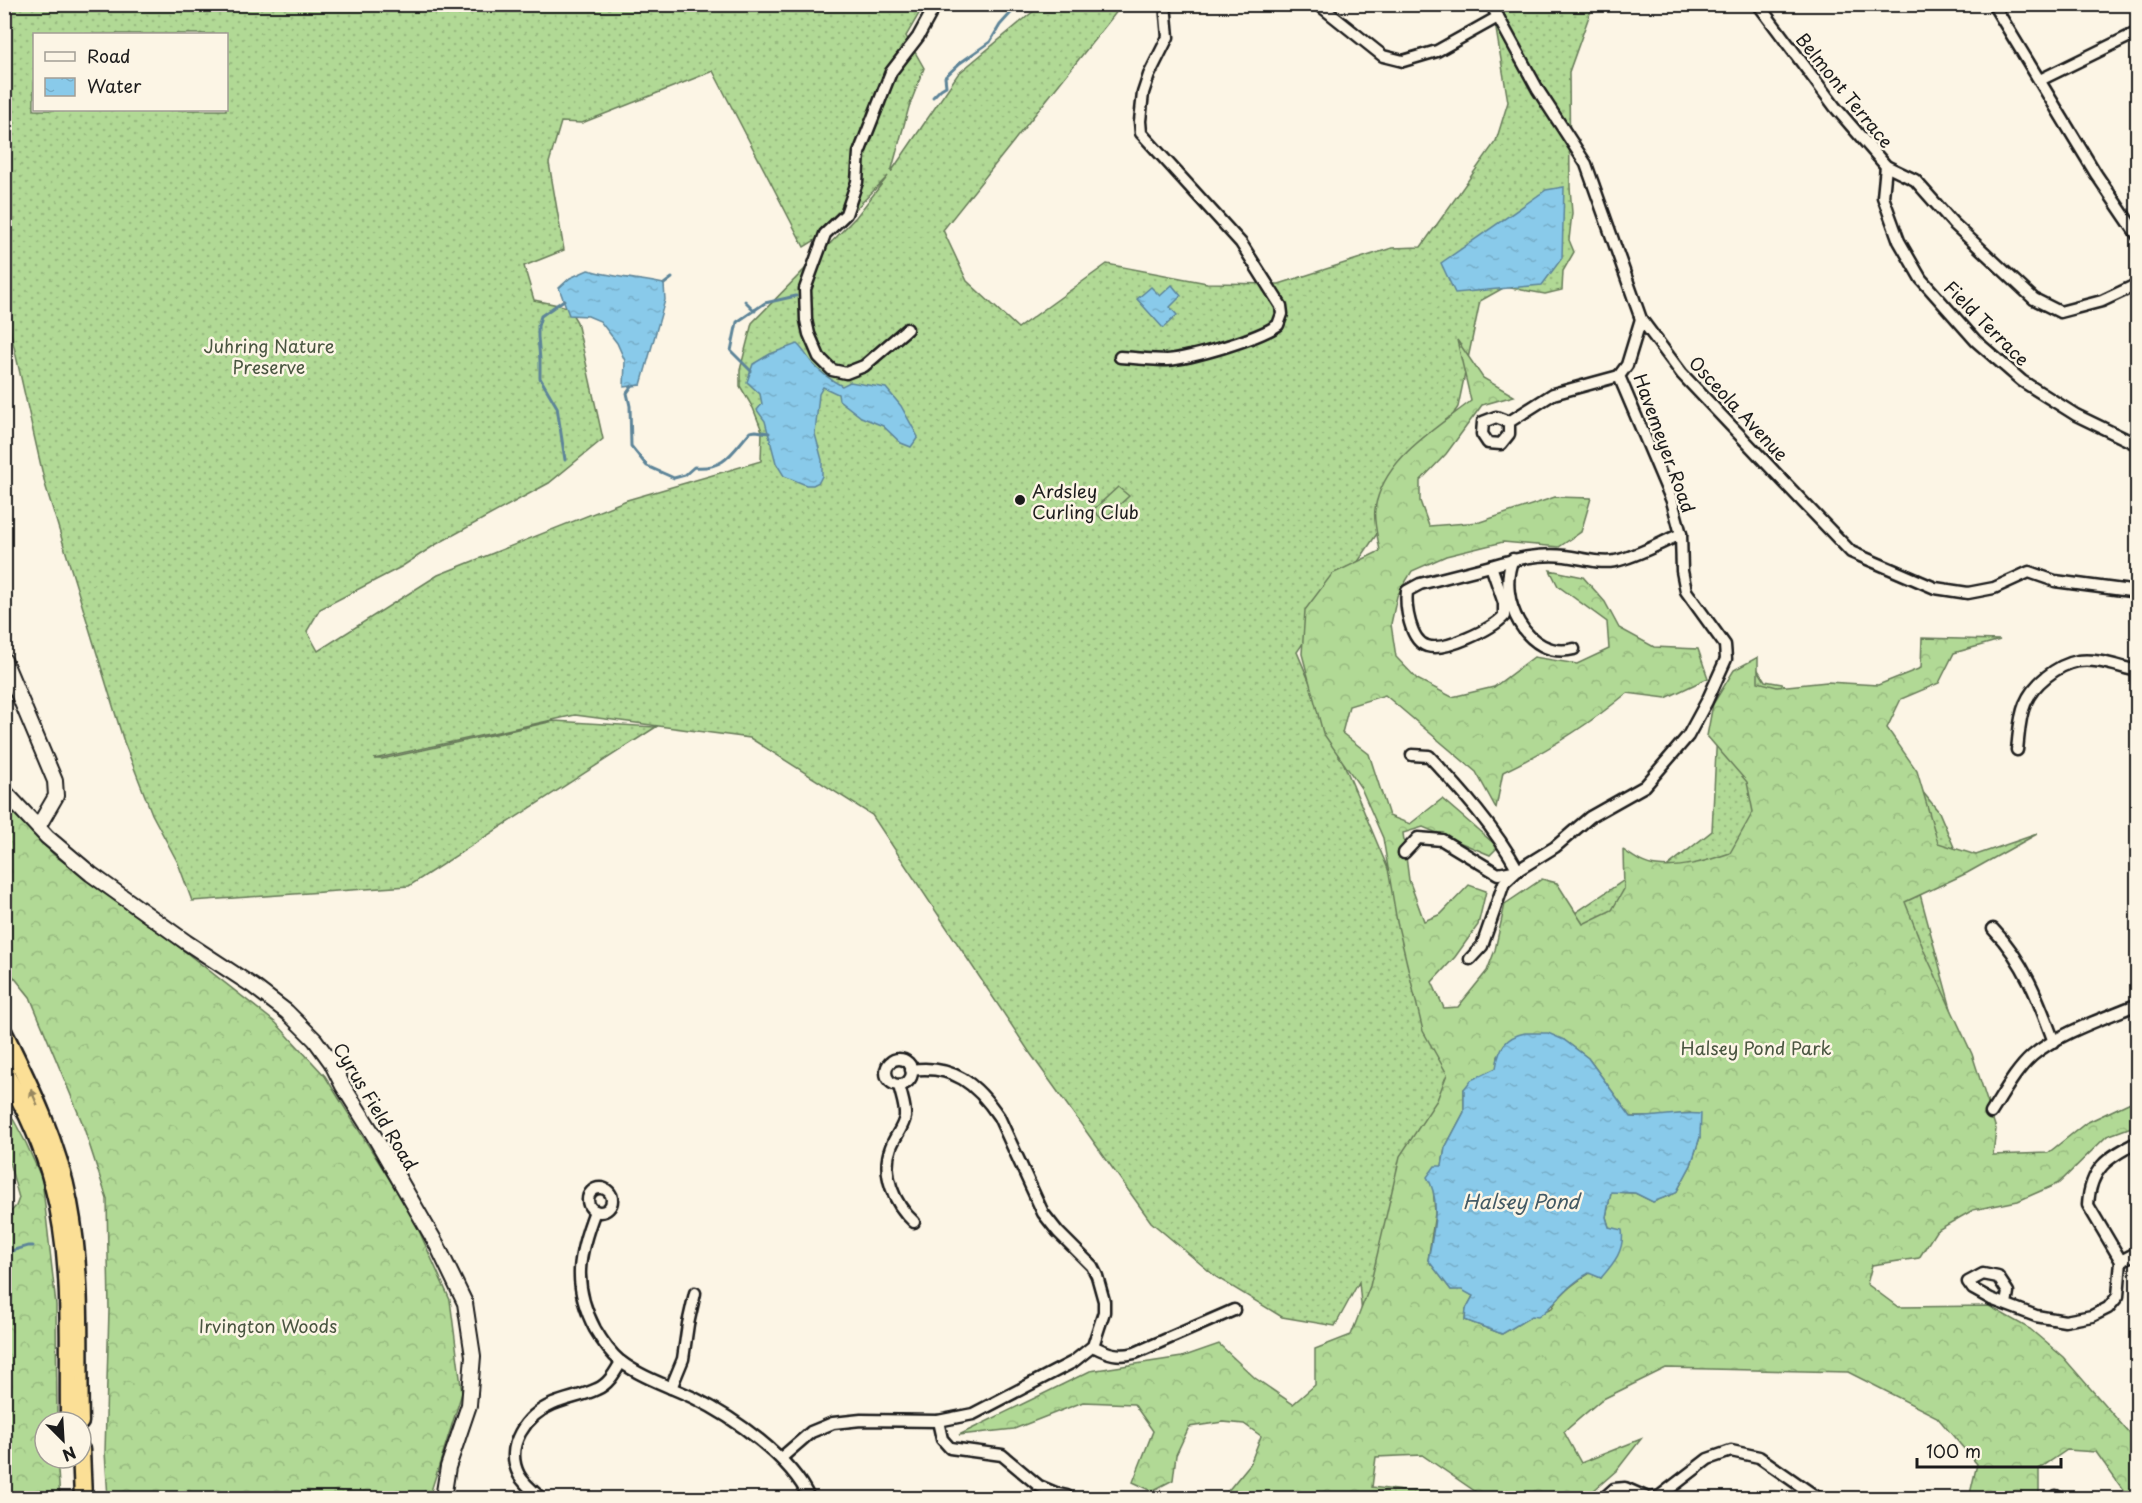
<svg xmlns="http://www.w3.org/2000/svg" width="2142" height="1503" font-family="'Playpen Sans',sans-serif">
	<defs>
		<pattern id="grass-dots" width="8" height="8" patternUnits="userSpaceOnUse" patternTransform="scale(1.5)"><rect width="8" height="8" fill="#b1d995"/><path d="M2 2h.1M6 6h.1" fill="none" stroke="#98ba80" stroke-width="1.8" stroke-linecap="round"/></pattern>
		<pattern id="forest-crowns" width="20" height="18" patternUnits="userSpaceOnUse" patternTransform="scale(1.5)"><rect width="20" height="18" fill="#b1d995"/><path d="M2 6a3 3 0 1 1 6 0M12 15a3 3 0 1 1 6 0" fill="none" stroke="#98ba80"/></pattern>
		<pattern id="water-ripples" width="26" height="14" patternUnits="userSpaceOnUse" patternTransform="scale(1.5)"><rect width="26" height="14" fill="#89caea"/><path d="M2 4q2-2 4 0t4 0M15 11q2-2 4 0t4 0" fill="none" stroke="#76adc8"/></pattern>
	</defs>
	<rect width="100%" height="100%" fill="#fcf5e5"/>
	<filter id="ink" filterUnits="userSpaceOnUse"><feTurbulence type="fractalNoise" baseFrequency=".0167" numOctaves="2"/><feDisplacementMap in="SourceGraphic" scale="12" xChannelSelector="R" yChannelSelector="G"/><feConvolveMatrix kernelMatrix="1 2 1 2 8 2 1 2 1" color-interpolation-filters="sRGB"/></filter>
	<g filter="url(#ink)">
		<path fill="url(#grass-dots)" stroke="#667a58" stroke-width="1.5" fill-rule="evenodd" d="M4 5H924L906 36 924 68 909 107 891 172 958 74 1041 5H1122L943 230 967 281 1018 328 1107 264 1207 283 1279 284 1392 248 1421 247 1496 141 1508 102 1492 5H1593L1569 72 1570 187 1572 213 1569 240 1574 252 1563 271 1562 290 1545 294 1505 287 1480 301 1458 407 1393 510 1297 652 1409 919 1437 1033 1511 956 1623 881 1655 876 1712 831 1718 711 1753 662 1765 681 1782 684 1792 690 1922 791 1939 812 1962 866 1920 894 1977 1105 1362 1315 1359 1282 1335 1326 1282 1317 1216 1277 1151 1222 1030 1053 872 815 750 738 575 715 374 759H382L554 721 656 727 409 886 192 901 178 863 152 814 124 742 45 484 5 307ZM34 34H226V110H34ZM713 71 804 247 840 225 888 176 856 217 752 323 740 370V386L753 408 762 431 761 461 627 500 438 575 318 651 307 631 320 609 401 567 435 545 549 483 603 439 577 322 568 307 534 300 524 266 564 250 549 163 561 122 582 123Z"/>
		<g fill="url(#forest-crowns)" stroke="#667a58" stroke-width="1.5" fill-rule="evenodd">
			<path d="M1457 340 1483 378 1514 396 1482 405 1446 454 1420 481V501L1429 526 1480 522 1555 497 1591 498 1581 532 1559 547 1503 542 1446 556 1412 571 1397 596 1391 624 1396 657 1417 679 1452 697 1494 687 1534 657 1577 664 1609 649 1607 622 1558 586 1550 570 1583 577 1605 602 1619 628 1654 647 1698 649 1708 678 1666 698 1627 693C1587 726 1549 750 1503 772L1496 808 1476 772 1385 695 1349 706 1342 733 1369 754 1389 816 1410 824 1442 799 1498 847 1490 855 1423 827 1403 833 1409 880 1424 921 1441 914 1469 885 1486 891 1478 925 1455 957 1432 982 1444 1008 1458 1007 1487 971 1495 950 1505 904 1542 879 1557 883 1583 924 1612 910 1624 889 1623 850C1633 857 1644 865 1657 866 1681 869 1707 861 1730 853L1753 812 1747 782 1707 736 1713 704 1734 670 1758 657V682L1777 687 1827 682 1878 685 1921 668 1922 638 2000 640 1954 653 1939 683 1901 699 1887 728 1917 771 1938 843 1976 855 2037 834 1967 873 1905 902 1925 953 1972 1054 1996 1129 1993 1155 2048 1153 2086 1123 2137 1099V1125L2107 1136 2059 1183 2018 1201 1973 1210 1936 1231 1919 1258 1872 1265 1867 1284 1898 1307 1989 1306 2030 1329 2063 1357 2137 1442V1498H2126V1494L2096 1452 2067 1450 2039 1469V1498H1969L1977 1464 1937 1417 1848 1372 1666 1368 1601 1400 1564 1432 1581 1463 1641 1439 1617 1470 1585 1498H1485L1422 1455 1376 1457 1372 1487 1403 1491H1450L1461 1498H1314L1276 1492 1269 1498H1210L1227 1492 1250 1464 1261 1436 1244 1424 1223 1422 1189 1427 1176 1455 1173 1480 1152 1491 1133 1482 1153 1431 1134 1404 1083 1402 1014 1429 959 1435 1090 1371 1182 1357 1219 1344 1255 1378 1293 1404 1315 1385V1349L1351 1335 1370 1286 1400 1156 1437 1100 1447 1074 1423 1031 1397 922 1383 838 1361 788 1323 733 1302 654 1305 610 1332 574 1380 551C1378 538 1373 521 1375 509 1383 459 1434 430 1471 401ZM1564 1040 1588 1058 1631 1117H1656L1690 1113 1700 1137 1691 1165 1676 1193 1653 1202 1635 1193 1611 1192 1606 1217 1609 1227 1601 1278 1590 1273C1575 1282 1560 1293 1552 1308L1532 1316 1502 1334 1465 1320 1466 1309 1473 1296 1462 1289 1451 1290 1428 1260 1435 1213 1433 1186 1442 1166 1445 1148 1464 1112V1089L1497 1068 1498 1056Z"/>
			<polygon points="4,803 54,855 160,932 276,1023 325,1076 412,1215 450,1300 462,1393 431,1491 431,1498 108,1498 105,1452 109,1310 107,1199 82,1122 30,997 5,966"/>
			<polygon points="5,1104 26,1143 42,1179 56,1305 57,1422 45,1422 45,1458 57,1458 60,1498 5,1498 5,1218 16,1206 19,1198 5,1147"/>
		</g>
		<polygon fill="#b1d995" stroke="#667a58" stroke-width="1.5" points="1118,487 1129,496 1103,520 1093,510"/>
		<g fill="url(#water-ripples)" stroke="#5d8498" stroke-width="1.5">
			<polygon points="1564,187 1562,258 1542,285 1455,293 1441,263 1546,190"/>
			<path d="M588 270C613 277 638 279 664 284L665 300 641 385 624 387 625 361 617 343 600 321 588 316 569 315 559 288 570 278Z"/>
			<polygon points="1172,285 1181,296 1170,307 1177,315 1163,328 1137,299 1151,287 1160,296"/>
			<path d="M797 344C804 350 807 357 813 364 821 373 831 380 842 386L850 382 886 388 901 406 918 437 911 447 901 443 883 426 861 417 839 400 838 394 823 387 819 394 815 434 822 460V476L819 482 813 485H806L784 476 776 463 765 421 757 410 762 404 760 394 747 382 753 364 770 354Z"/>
			<path d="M1525 1033H1548L1564 1040 1588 1058 1631 1117C1655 1119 1678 1111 1701 1114L1700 1137 1691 1165 1676 1193 1653 1202 1635 1193 1611 1192 1606 1217 1609 1227 1622 1230C1625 1250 1614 1263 1601 1278L1589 1273C1584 1276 1578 1280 1573 1284 1559 1295 1553 1307 1538 1317L1532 1316 1502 1334 1465 1320 1466 1309 1473 1296 1462 1290H1451L1428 1260C1433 1234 1442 1200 1427 1177L1435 1166H1442L1445 1148 1464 1112V1089L1471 1080 1496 1068C1499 1048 1505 1037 1525 1033Z"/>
		</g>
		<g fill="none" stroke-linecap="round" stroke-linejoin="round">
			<g stroke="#5d8498" stroke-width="3">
				<polyline points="933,97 941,89 946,86 945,77 960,63 990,42 1000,25 1019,4"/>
				<polyline points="664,284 672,278"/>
				<polyline points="564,300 541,316 538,326 538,337 540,360 540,378 557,407 565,460"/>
				<polyline points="745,301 755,311"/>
				<polyline points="751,371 731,351 737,322 765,303 796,296"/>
				<path d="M632 386 627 393 630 406 631 446 647 466 674 478 685 475 694 467C725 470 732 452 750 432L756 431 769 433"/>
				<polyline points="4,1253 28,1246 33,1246"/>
			</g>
			<g stroke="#1c1c1c" stroke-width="15">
				<g id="minor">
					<polyline points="1318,4 1383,56 1403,61 1437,51 1498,17"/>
					<polyline points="1491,4 1538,90 1586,164 1641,319 1682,374 1804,503 1851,552 1935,588 1968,593 1994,588 2029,572 2055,581 2138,592"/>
					<polyline points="1758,4 1835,107 1886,166 1915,180 1953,223 2034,299 2060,312 2102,301 2138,284"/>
					<polyline points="1993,4 2096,174 2138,236"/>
					<polyline points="2040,80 2138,32"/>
					<polyline points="1886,166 1883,197 1899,241 1921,279 1976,341 2022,381 2076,415 2138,445"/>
					<polyline points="907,329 864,366 846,373 832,370 819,357 809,334 806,320 805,289 825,234 846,214 857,182 859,153 891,72 918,37 936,4"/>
					<path d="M1120 357C1136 358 1152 360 1167 360 1192 358 1258 339 1278 325L1282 314 1281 306 1241 243 1141 133 1140 121 1143 93 1149 75 1168 37 1165 4"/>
					<polyline points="1509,422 1496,417 1483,422 1482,434 1488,443 1501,444 1509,434 1509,422 1553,394 1619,376"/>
					<path d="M1513 559C1496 598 1527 661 1574 649"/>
					<path d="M1491 566 1504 603V616C1492 629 1445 652 1427 646 1410 641 1405 606 1407 591L1420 584Z"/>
					<path d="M1491 566C1515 559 1540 553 1565 556 1582 558 1598 564 1615 561 1638 556 1660 543 1681 534"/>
					<path d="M2017 750C2019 734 2019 718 2025 704 2033 684 2057 665 2078 661 2097 658 2119 667 2138 671"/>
					<path d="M1412 755 1429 756C1462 791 1495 828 1518 870"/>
					<polyline points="1404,853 1418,838 1442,840 1498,874 1518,870"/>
					<path d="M1993 929C2024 961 2039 1001 2054 1042"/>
					<polyline points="1470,959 1482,946 1504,883 1518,870 1555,847 1590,817 1645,786 1688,736 1707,701 1726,659 1725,645 1686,591 1682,571 1681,534 1672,501 1619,376 1627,365 1641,319"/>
					<circle cx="899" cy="1072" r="13"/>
					<path d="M899 1085C901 1095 906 1107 905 1117 903 1128 895 1136 891 1147 881 1173 894 1204 914 1222"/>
					<path d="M1991 1113C2004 1093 2015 1071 2032 1056 2059 1033 2105 1018 2138 1004"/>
					<circle cx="600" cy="1200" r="12"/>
					<path d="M595 1211C578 1255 572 1285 595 1329 602 1341 609 1352 620 1361 642 1378 669 1386 694 1398 733 1417 792 1458 809 1498"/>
					<polyline points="2121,1261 2138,1252"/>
					<path d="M2006 1304 2008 1292 1998 1277 1983 1274 1968 1282 1973 1289 1991 1299 2036 1316 2065 1321 2092 1316 2108 1308 2118 1296 2121 1261 2088 1205C2090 1168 2108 1157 2138 1142"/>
					<path d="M1093 1346C1108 1354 1118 1357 1135 1353L1234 1310"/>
					<polyline points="671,1388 683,1359 688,1324 695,1293"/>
					<polyline points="938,1421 942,1439 950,1448 1002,1455 1039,1486 1058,1494 1067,1496"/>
					<path d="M781 1458 811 1432 833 1423 861 1420 938 1421 973 1414 1073 1362 1093 1346 1104 1312V1301L1097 1276 1092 1266 1058 1232 1043 1213 999 1117C977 1084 953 1064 911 1070"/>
					<polyline points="2056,1496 2056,1498"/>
					<path d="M541 1498C533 1491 524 1484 519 1475 504 1446 526 1415 553 1404 567 1398 583 1396 597 1389 609 1384 615 1372 621 1362"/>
					<polyline points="1604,1498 1614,1489 1625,1488 1648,1498"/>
					<polyline points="1650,1498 1660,1496 1708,1459 1731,1451 1759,1457 1818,1498"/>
				</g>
			</g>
			<g stroke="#1c1c1c" stroke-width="18">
				<g id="tertiary">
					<polyline points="4,660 55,781 56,796 38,827"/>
					<polyline points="4,791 47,837 91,874 186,942 253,986 287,1012 315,1040 331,1062 343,1086 373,1134 437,1245 465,1303 473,1356 469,1405 448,1467 443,1498"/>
				</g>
			</g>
			<g stroke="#1c1c1c" stroke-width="21">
				<g id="trunk">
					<path d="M4 1033C31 1087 58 1144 69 1203 83 1276 78 1349 80 1422"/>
					<path d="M4 1071C25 1107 43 1145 53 1185 73 1259 68 1337 69 1413"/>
					<polyline points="81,1450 83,1498"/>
				</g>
			</g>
			<use href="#minor" stroke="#fcf5e5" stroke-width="10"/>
			<use href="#tertiary" stroke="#fcf5e5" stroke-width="14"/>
			<use href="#trunk" stroke="#fbdf96" stroke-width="16"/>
		</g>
		<defs><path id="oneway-solid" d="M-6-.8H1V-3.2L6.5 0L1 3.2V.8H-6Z" transform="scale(1.5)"/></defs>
		<use fill="#97875f" href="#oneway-solid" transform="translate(34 1097) rotate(-113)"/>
	</g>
	<circle fill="#1c1c1c" stroke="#fcf5e5" stroke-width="2" cx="1020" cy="500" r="6"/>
	<g text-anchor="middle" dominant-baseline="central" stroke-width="5" stroke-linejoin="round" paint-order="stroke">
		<g font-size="18" fill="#1c1c1c" stroke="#fcf5e5">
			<text transform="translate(1845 90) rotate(51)">Belmont Terrace</text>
			<text transform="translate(1987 323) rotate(45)">Field Terrace</text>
			<text transform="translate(1739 408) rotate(47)">Osceola Avenue</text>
			<text transform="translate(1665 443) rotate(70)">Havemeyer Road</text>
			<text transform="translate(376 1106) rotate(59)">Cyrus Field Road</text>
		</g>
		<g font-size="18" fill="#495540" stroke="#fcf5e5">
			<text x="269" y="345">Juhring Nature<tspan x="269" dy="21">Preserve</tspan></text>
			<text x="1756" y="1047">Halsey Pond Park</text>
			<text x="268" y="1325">Irvington Woods</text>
		</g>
		<g font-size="18" fill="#1c1c1c" stroke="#fcf5e5" text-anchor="start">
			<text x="1032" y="490">Ardsley<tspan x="1032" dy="21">Curling Club</tspan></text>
		</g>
		<g font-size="20" font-style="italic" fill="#425964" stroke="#fcf5e5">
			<text x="1521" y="1201">Halsey Pond</text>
		</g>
	</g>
	<rect width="2142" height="1503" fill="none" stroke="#fcf5e5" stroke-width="24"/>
	<rect x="12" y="12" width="2118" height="1479" fill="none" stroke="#1c1c1c" stroke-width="2" filter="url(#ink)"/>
	<rect x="33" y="33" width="195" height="78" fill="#fcf5e5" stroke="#a29e95" stroke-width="1.5"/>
	<rect x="45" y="52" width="30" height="9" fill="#fcf5e5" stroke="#a29e95" stroke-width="1.5"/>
	<text x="87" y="63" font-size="18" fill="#1c1c1c">Road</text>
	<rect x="45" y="78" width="30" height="18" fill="url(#water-ripples)" stroke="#a29e95" stroke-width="1.5"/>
	<text x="87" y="93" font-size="18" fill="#1c1c1c">Water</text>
	<g transform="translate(63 1440) rotate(156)"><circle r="28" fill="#fcf5e5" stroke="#a29e95" stroke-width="1.5"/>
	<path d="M0-4.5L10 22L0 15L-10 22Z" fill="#1c1c1c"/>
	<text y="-9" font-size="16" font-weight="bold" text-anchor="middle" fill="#1c1c1c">N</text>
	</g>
	<path d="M1917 1458v9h144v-9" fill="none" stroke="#1c1c1c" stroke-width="3"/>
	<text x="1926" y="1458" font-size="18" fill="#1c1c1c" stroke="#fcf5e5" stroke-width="4.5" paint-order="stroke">100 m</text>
</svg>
